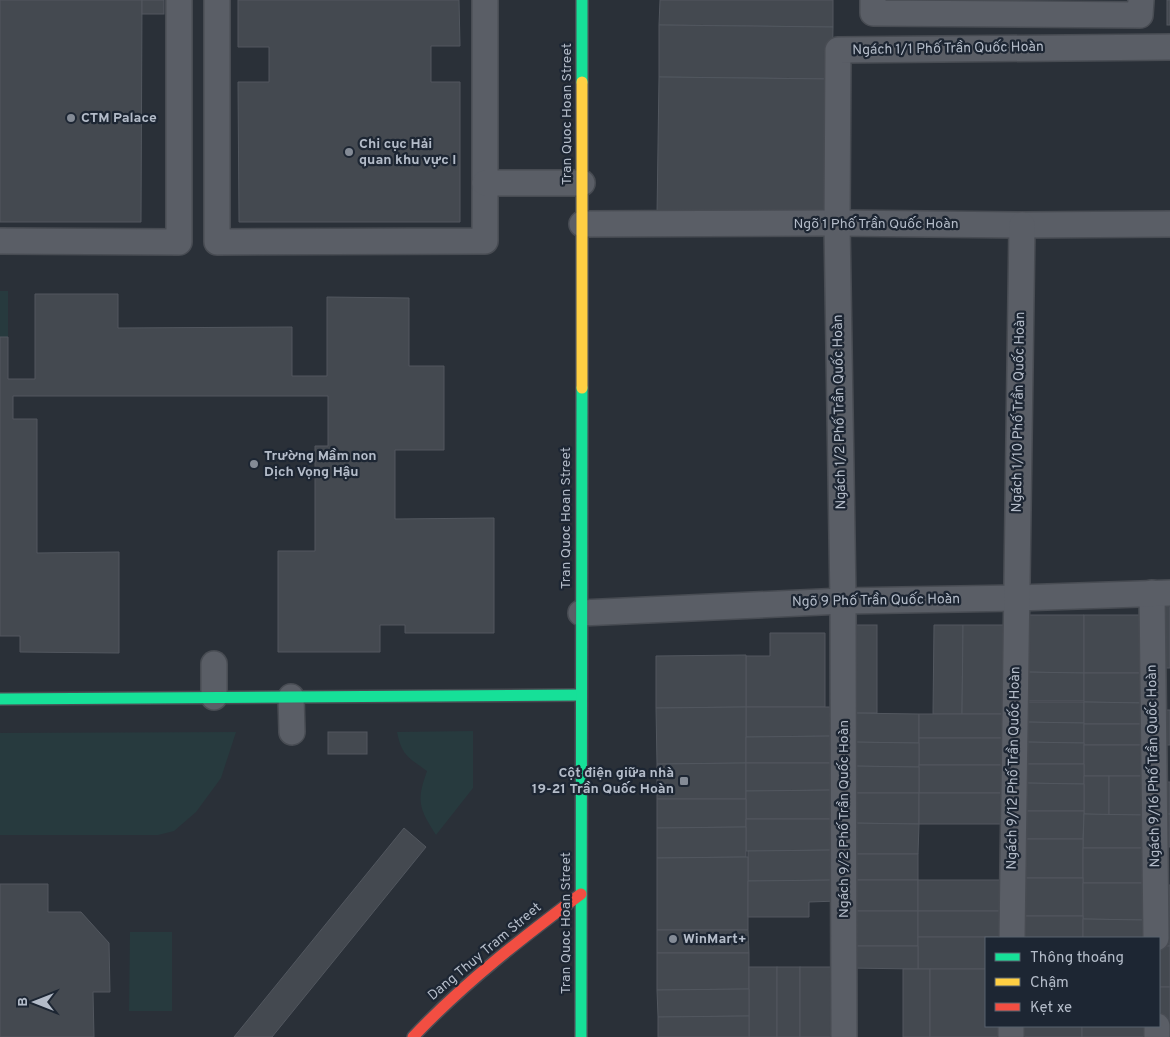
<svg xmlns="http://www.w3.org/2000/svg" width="1170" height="1037" font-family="Overpass,sans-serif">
	<rect width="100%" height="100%" fill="#2a3038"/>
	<g fill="#273a3e">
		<rect x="0" y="291" width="8" height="46"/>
		<path d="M473 731V788L436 835C419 808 416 802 427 771 408 757 402 756 397 732Z"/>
		<polygon points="236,732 221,778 196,812 174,831 158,835 0,835 0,733"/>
		<polygon points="130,932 172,932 172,1011 129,1011"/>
	</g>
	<g fill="#444950" stroke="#52575f">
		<polygon points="0,0 142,0 141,222 0,222"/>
		<rect x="142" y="0" width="22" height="14"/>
		<polygon points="238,0 459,0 460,46 431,46 431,82 460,82 460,222 239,222 238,82 269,82 269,47 238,47"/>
		<polygon points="660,0 833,0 833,27 659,25"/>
		<rect x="1167" y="0" width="3" height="25"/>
		<polygon points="659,25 833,27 832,79 659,77"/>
		<polygon points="659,77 832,79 831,217 657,215"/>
		<polygon points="35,294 118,294 118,328 292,327 292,376 327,376 327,297 409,298 409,366 444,366 444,450 395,450 395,519 494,518 494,633 405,633 405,625 380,625 380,652 278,652 278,551 315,551 315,446 328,446 328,396 13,396 13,419 37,419 37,553 119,552 119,653 20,652 20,636 0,636 0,337 8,337 8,379 35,379"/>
		<rect x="1161" y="606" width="9" height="62"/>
		<polygon points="1024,615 1084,615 1084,673 1024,672"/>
		<rect x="1084" y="615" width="62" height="58"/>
		<rect x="849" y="625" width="28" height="88"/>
		<polygon points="934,625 963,625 962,714 933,714"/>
		<polygon points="963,625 1004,625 1004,714 962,714"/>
		<polygon points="770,633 825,633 825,707 746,707 746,656 770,656"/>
		<polygon points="746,655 746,707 656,708 656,656"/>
		<polygon points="1024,672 1084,673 1084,701 1023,701"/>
		<polygon points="1084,673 1146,673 1145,703 1084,702"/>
		<polygon points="1023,702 1084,702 1084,723 1023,722"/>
		<polygon points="1084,702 1145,703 1145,724 1084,724"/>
		<polygon points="746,707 836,707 836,736 746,737"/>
		<polygon points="746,707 746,763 657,764 656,708"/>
		<rect x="1161" y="710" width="9" height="35"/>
		<polygon points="849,713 919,714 919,743 849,742"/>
		<polygon points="919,714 1004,714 1003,738 919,738"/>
		<polygon points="1023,722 1084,723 1084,743 1023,742"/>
		<rect x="1084" y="724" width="61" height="21"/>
		<rect x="328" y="732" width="39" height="22"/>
		<polygon points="836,736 837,763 746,763 746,737"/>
		<rect x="919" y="738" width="84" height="27"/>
		<polygon points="849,742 919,743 919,767 849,766"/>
		<polygon points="1023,742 1084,743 1084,764 1023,764"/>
		<rect x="1084" y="745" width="61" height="31"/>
		<polygon points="746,763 746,799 657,799 657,764"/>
		<polygon points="746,763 837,763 837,790 746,791"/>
		<polygon points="1023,764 1084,764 1084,784 1023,783"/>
		<rect x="919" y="765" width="84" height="28"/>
		<polygon points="849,766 919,767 919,793 849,793"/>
		<polygon points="1084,776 1109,776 1109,815 1084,814"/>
		<rect x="1109" y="776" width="36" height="39"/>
		<rect x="1161" y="782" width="9" height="32"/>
		<polygon points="1023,783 1084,784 1084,811 1023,811"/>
		<polygon points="837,790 837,819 746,819 746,791"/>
		<polygon points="849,793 919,793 919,824 848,823"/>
		<rect x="919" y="793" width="84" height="31"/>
		<polygon points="657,799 746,799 746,827 657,828"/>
		<polygon points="1023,811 1084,811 1083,839 1023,839"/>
		<polygon points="1084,814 1145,815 1145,848 1083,848"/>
		<rect x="1161" y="814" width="9" height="33"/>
		<polygon points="746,819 837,819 837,850 746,851"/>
		<polygon points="848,823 919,824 918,854 848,854"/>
		<polygon points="746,827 746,857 657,858 657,828"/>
		<polygon points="404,828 426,847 272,1037 234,1037"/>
		<polygon points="1023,839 1083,839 1083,878 1022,878"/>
		<rect x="1083" y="848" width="62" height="35"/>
		<polygon points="837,850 838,880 748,881 748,851"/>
		<rect x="848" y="854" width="70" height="26"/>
		<polygon points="748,857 748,930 657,930 657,858"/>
		<rect x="1022" y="878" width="61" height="38"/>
		<polygon points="838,880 838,901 809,902 809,917 748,917 748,881"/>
		<rect x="848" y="880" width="70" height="31"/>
		<rect x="918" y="880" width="84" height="31"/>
		<polygon points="1083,883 1145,883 1145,920 1083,919"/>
		<polygon points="0,884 48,884 48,912 81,912 109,943 110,992 93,992 94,1037 0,1037"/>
		<polygon points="1161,885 1170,885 1170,916 1160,916"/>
		<polygon points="848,911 918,911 918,946 847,946"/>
		<rect x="918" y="911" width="84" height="26"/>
		<rect x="1022" y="916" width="61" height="22"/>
		<rect x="1160" y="916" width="10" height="30"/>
		<polygon points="1083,919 1145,920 1145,938 1083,938"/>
		<polygon points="657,930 748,930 749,953 657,953"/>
		<polygon points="918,937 1002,937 1002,938 986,938 986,969 918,969"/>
		<polygon points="847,946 918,946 918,969 847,968"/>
		<rect x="1160" y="946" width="10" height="41"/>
		<polygon points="657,953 749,953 749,989 657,990"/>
		<rect x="749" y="967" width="28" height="70"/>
		<rect x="777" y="967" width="23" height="70"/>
		<rect x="800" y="967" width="38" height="70"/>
		<rect x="903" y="969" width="27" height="68"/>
		<polygon points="930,969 986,969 986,1026 1002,1026 1002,1037 930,1037"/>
		<rect x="1160" y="987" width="10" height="34"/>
		<polygon points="749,989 749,1016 658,1017 657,990"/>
		<polygon points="749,1016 749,1037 658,1037 658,1017"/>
		<rect x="1022" y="1026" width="60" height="11"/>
		<rect x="1082" y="1026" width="62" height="11"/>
	</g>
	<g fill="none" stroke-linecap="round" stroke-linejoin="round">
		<g stroke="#484c53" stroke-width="28">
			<g id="lane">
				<polyline points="217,0 217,242 485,241 485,0"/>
				<polyline points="873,0 873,13 1140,15 1141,0"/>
				<polyline points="485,183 582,183"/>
				<polyline points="582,224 837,223 1022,225 1170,224"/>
				<polyline points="0,241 179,242 179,0"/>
				<polyline points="1152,593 1156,938"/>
				<polyline points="581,613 843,601 1017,598 1170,593"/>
				<polyline points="214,664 214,697"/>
				<polyline points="291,697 292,732"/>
				<polyline points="1012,938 1022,225"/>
				<polyline points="1157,1026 1157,1037"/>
				<polyline points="844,1037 843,601 837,223 838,50 1170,47"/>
				<polyline points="1011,1037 1011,1026"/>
			</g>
		</g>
		<g stroke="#484c53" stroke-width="14">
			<g id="fast">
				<polyline points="582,82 582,0"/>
				<polyline points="0,699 581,695"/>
				<polyline points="581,1037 582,388"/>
			</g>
		</g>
		<g stroke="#484c53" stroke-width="14">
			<polyline id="slow" points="582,388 582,82"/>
		</g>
		<g stroke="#484c53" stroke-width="14">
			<path id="jam" d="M413 1037C464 983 522 938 581 894"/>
		</g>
		<use href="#lane" stroke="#5a5e66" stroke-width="25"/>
		<use href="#fast" stroke="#16e098" stroke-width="11"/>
		<use href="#slow" stroke="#ffcf43" stroke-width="11"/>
		<use href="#jam" stroke="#f24e42" stroke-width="11"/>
	</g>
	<g fill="#848b96" stroke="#1d2633" stroke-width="2">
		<circle cx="71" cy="118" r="5"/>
		<circle cx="349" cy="152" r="5"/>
		<circle cx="254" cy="464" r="5"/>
		<rect x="679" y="776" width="10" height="10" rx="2.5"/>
		<circle cx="673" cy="939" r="5"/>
	</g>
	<g text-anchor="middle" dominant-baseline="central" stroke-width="4.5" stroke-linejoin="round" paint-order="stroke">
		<g font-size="14" fill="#b4bcc9" stroke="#1d2633">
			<text transform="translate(948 49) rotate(-1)">Ngách 1/1 Phố Trần Quốc Hoàn</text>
			<text transform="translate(567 114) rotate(-90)">Tran Quoc Hoan Street</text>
			<text x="876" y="224">Ngõ 1 Phố Trần Quốc Hoàn</text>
			<text transform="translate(840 412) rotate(-91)">Ngách 1/2 Phố Trần Quốc Hoàn</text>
			<text transform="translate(1019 412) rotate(-89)">Ngách 1/10 Phố Trần Quốc Hoàn</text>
			<text transform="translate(566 518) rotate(-90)">Tran Quoc Hoan Street</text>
			<text transform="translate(876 601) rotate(-1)">Ngõ 9 Phố Trần Quốc Hoàn</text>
			<text transform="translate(1154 766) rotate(-91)">Ngách 9/16 Phố Trần Quốc Hoàn</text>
			<text transform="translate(1014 768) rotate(-89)">Ngách 9/12 Phố Trần Quốc Hoàn</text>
			<text transform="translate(844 819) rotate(-90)">Ngách 9/2 Phố Trần Quốc Hoàn</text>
			<text transform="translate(566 923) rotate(-90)">Tran Quoc Hoan Street</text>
			<text transform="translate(485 952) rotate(-40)">Dang Thuy Tram Street</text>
		</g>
		<g font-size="14" font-weight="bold" fill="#b4bcc9" stroke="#1d2633" text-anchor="start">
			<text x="81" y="118">CTM Palace</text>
			<text x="359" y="144">Chi cục Hải<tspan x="359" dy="16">quan khu vực I</tspan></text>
			<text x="264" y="456">Trường Mầm non<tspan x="264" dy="16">Dịch Vọng Hậu</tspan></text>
			<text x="674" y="773" text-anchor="end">Cột điện giữa nhà<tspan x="674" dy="16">19-21 Trần Quốc Hoàn</tspan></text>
			<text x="683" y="939">WinMart+</text>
		</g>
	</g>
	<rect x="985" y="937" width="175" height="90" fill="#1d2633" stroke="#59626f"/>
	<rect x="995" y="953" width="25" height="8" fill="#16e098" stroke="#59626f"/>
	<text x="1030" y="962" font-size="15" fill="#b4bcc9">Thông thoáng</text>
	<rect x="995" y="978" width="25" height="8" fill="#ffcf43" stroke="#59626f"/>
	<text x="1030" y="987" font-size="15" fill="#b4bcc9">Chậm</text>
	<rect x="995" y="1003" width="25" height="8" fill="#f24e42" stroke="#59626f"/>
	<text x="1030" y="1012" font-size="15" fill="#b4bcc9">Kẹt xe</text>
	<g transform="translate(35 1002) rotate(270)" stroke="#1d2633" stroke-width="4" paint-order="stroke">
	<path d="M0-4L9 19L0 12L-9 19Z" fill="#b4bcc9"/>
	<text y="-8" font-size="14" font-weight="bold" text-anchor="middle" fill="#b4bcc9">B</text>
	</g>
</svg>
